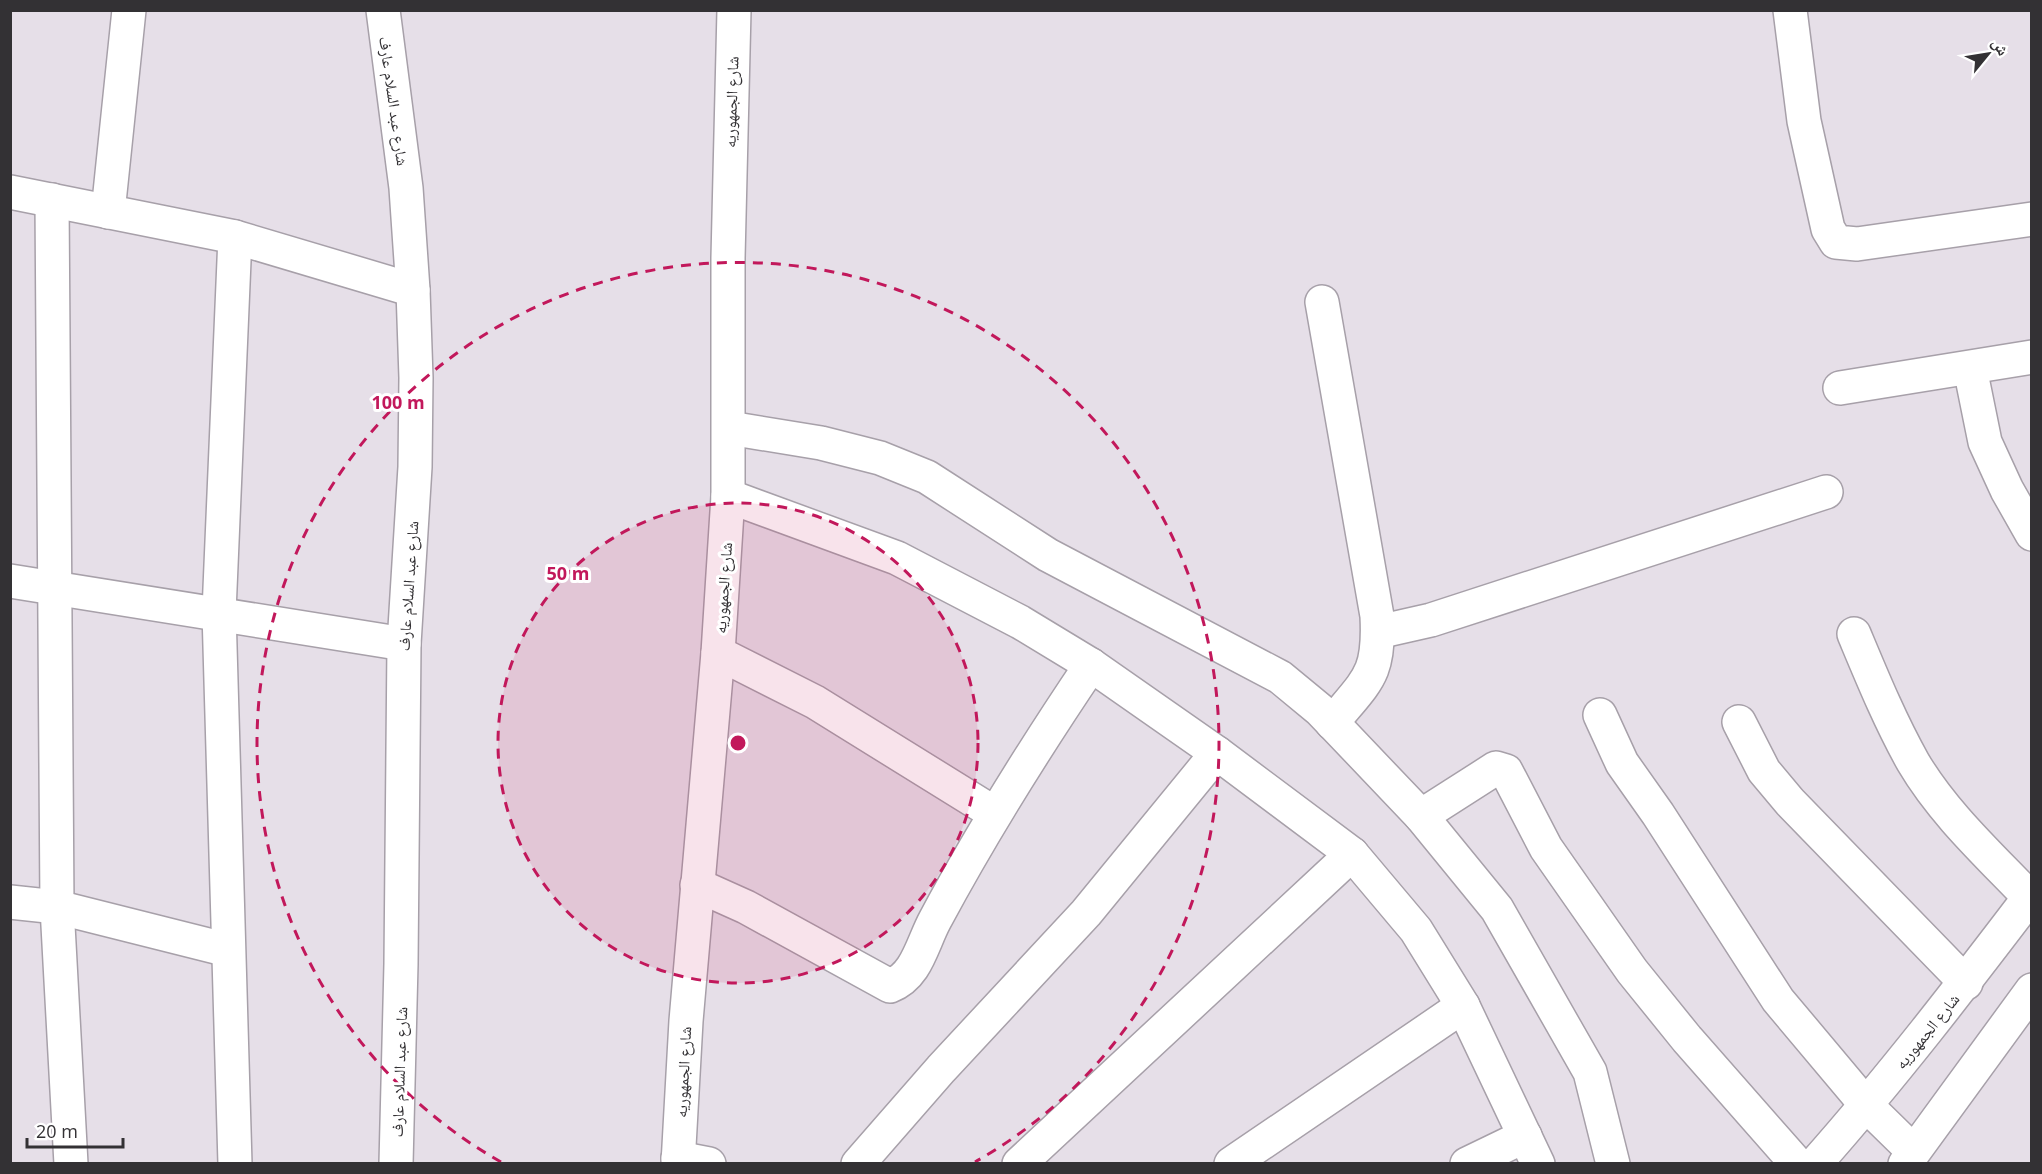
<svg xmlns="http://www.w3.org/2000/svg" width="2042" height="1174" font-family="'Open Sans','Noto Naskh Arabic',sans-serif">
	<rect width="100%" height="100%" fill="#e6dfe8"/>
	<g fill="none" stroke-linecap="round" stroke-linejoin="round">
		<g stroke="#a7a0a9" stroke-width="36">
			<g id="minor">
				<polyline points="383,10 406,188 413,290 416,378 415,467 404,644 401,964 396,1164"/>
				<polyline points="1790,10 1804,121 1828,229 1836,242 1857,244 2032,219"/>
				<polyline points="10,192 235,237 413,290"/>
				<polyline points="52,200 57,907 71,1164"/>
				<polyline points="108,212 129,10"/>
				<path d="M1322 302 1377 616C1380 675 1368 679 1332 723"/>
				<polyline points="1970,368 1985,442 2007,490 2032,534"/>
				<polyline points="1840,388 2032,357"/>
				<polyline points="729,428 821,443 880,458 927,477 1048,555 1280,677 1320,710 1421,816 1497,909 1590,1072 1613,1164"/>
				<polyline points="728,496 897,558 1020,622 1091,665 1217,753 1352,854 1416,930 1463,1006 1538,1164"/>
				<polyline points="10,581 404,644"/>
				<polyline points="1378,632 1431,620 1826,492"/>
				<path d="M1854 634C1872 677 1890 721 1913 762 1943 813 1989 855 2029 897"/>
				<polyline points="718,653 815,702 994,813"/>
				<polyline points="1600,715 1622,763 1658,814 1778,1000 1867,1106 1913,1151"/>
				<polyline points="1739,722 1764,771 1790,802 1966,983"/>
				<polyline points="1421,816 1496,768 1506,771 1546,848 1632,971 1687,1039 1797,1164"/>
				<path d="M697 885 746 907 890 986C917 976 922 944 935 920 982 832 1035 748 1091 665"/>
				<polyline points="10,902 57,907 228,950"/>
				<polyline points="678,1158 709,1164"/>
				<polyline points="235,1164 219,612 235,237"/>
				<polyline points="678,1164 686,1021 718,653 728,496 728,258 734,10"/>
				<polyline points="858,1164 941,1069 1086,913 1217,753"/>
				<polyline points="1019,1164 1352,854"/>
				<polyline points="1231,1164 1463,1006"/>
				<polyline points="1467,1164 1525,1136"/>
				<path d="M1815 1164C1892 1077 1962 986 2032 894"/>
				<polyline points="1905,1164 2032,990"/>
			</g>
		</g>
		<use href="#minor" stroke="#fff" stroke-width="33"/>
	</g>
	<circle cx="738" cy="743" r="240" fill="#c2185b" fill-opacity=".12"/>
	<g fill="none" stroke="#c2185b" stroke-width="3" stroke-dasharray="10 8">
		<circle cx="738" cy="743" r="240"/>
		<path d="M501 1162A481 481 0 1 1 975 1162"/>
	</g>
	<g text-anchor="middle" dominant-baseline="central" stroke-width="6" stroke-linejoin="round" paint-order="stroke">
		<g font-size="16" fill="#333134" stroke="#fff">
			<text transform="translate(394 101) rotate(82)">شارع عبد السلام عارف</text>
			<text transform="translate(731 102) rotate(-88)">شارع الجمهوريه</text>
			<text transform="translate(408 586) rotate(-86)">شارع عبد السلام عارف</text>
			<text transform="translate(723 588) rotate(-86)">شارع الجمهوريه</text>
			<text transform="translate(1927 1031) rotate(-51)">شارع الجمهوريه</text>
			<text transform="translate(399 1072) rotate(-88)">شارع عبد السلام عارف</text>
			<text transform="translate(683 1072) rotate(-87)">شارع الجمهوريه</text>
		</g>
	</g>
	<circle cx="738" cy="743" r="9" fill="#c2185b" stroke="#fff" stroke-width="3"/>
	<g font-size="18" text-anchor="middle" font-weight="bold" fill="#c2185b" stroke="#fff" stroke-width="6" stroke-linejoin="round" paint-order="stroke">
		<text x="398" y="409">100 m</text>
		<text x="568" y="580">50 m</text>
	</g>
	<rect width="2042" height="1174" fill="none" stroke="#333134" stroke-width="24"/>
	<g transform="translate(1988 54) rotate(60)" stroke="#ffffff" stroke-width="4.5" paint-order="stroke">
	<path d="M0-4.5L10 22L0 15L-10 22Z" fill="#333134"/>
	<text y="-9" font-size="16" font-weight="bold" text-anchor="middle" fill="#333134">ش</text>
	</g>
	<path d="M27 1138v9h96v-9" fill="none" stroke="#333134" stroke-width="3"/>
	<text x="36" y="1138" font-size="18" fill="#333134" stroke="#ffffff" stroke-width="4.5" paint-order="stroke">20 m</text>
</svg>
